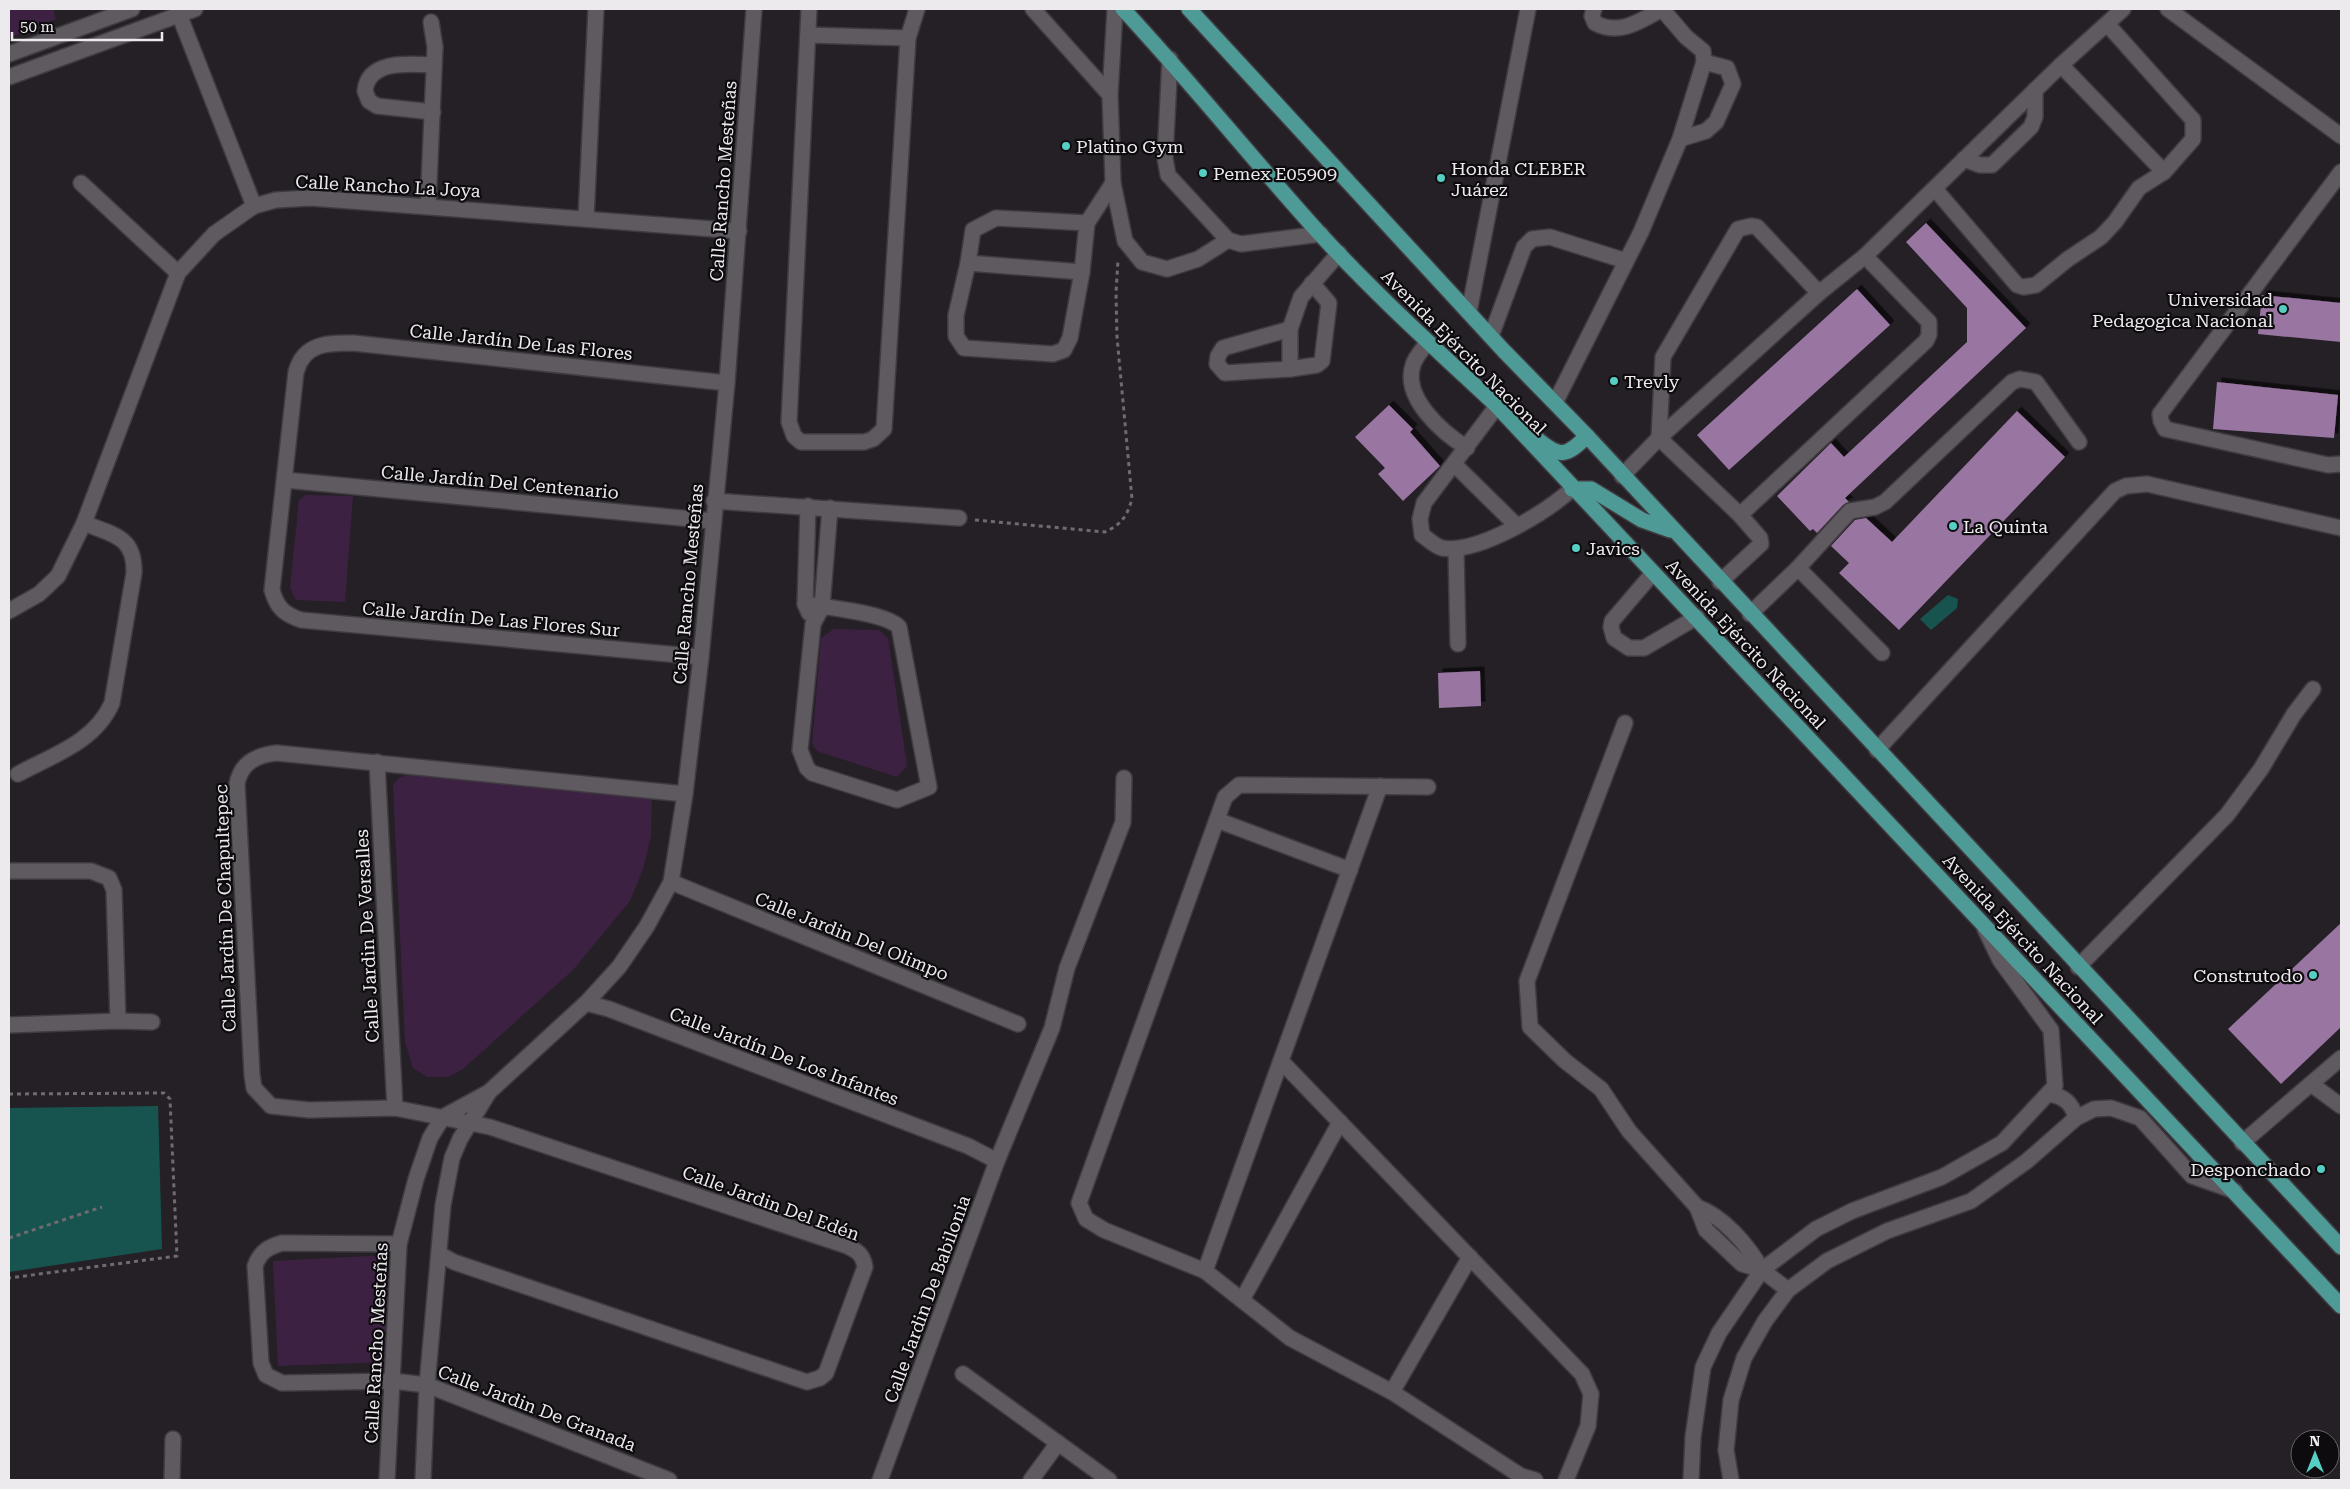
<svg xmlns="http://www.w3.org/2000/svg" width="2350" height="1489" font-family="'Roboto Serif',serif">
	<defs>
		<filter id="shadow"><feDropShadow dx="4.5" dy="-4.5" stdDeviation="0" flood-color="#0009"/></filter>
	</defs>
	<rect width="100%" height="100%" fill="#252026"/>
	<g fill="#3c2142">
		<polygon points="9,9 53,9 56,19 9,38"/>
		<polygon points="306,495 353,496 345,602 296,600 290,588 299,500"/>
		<polygon points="834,629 879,630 888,638 907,766 897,777 817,751 812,743 821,638"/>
		<polygon points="410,774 639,792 652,799 651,836 643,869 630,901 574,969 463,1069 448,1077 427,1077 413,1068 405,1042 393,785 399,778"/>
		<polygon points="388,1255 386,1362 278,1366 273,1261"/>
	</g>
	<g fill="#18544f">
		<polygon points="1948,595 1958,599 1957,608 1931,630 1920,619"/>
		<polygon points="158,1106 162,1249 9,1272 9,1108"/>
	</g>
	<g fill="#9975a1" filter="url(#shadow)">
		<polygon points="1926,223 2026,328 1845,498 1849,502 1843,505 1817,533 1813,529 1810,531 1777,496 1831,443 1844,457 1967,342 1967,308 1906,242"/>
		<polygon points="1857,289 1890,325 1729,470 1697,435"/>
		<polygon points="2262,295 2341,303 2341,342 2258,334"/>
		<polygon points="2217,382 2338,395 2334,438 2213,429"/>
		<polygon points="1389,405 1413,429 1410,432 1440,466 1403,501 1378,474 1385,468 1355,437"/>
		<polygon points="2017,411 2065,457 1899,630 1839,573 1849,563 1831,546 1855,520 1866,518 1892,542"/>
		<polygon points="1480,671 1481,706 1439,708 1438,673"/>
		<polygon points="2341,923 2341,1027 2281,1084 2228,1029"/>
	</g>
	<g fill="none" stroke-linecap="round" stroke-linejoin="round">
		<g stroke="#3f3b40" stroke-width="18">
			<g id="minor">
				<polyline points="177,9 254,206"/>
				<polyline points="809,9 789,422 794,436 801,442 864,442 873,439 884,429 908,38 917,9"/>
				<polyline points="1033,9 1110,95"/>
				<polyline points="1115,9 1110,95 1113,183 1125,241 1142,262 1167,269 1198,259 1228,240"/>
				<path d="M1594 9 1592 16 1595 23C1619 36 1641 21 1662 9"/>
				<polyline points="2168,9 2341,136"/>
				<polyline points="808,35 908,38"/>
				<polyline points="9,54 132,9"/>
				<polyline points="1170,59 1165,158 1168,175 1228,240 1241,244 1321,234"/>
				<polyline points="2061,65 2164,172"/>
				<polyline points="9,77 195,9"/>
				<path d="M433 112 377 106 369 101 365 91C368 59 411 64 434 65"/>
				<polyline points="1680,139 1706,131 1716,122 1733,84 1727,68 1704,62"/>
				<polyline points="1964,159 1980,165 1992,165 2031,127 2035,117 2035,90"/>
				<polyline points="2341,172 2160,414 2161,421 2165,429 2328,465 2341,464"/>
				<polyline points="81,183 178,273"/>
				<polyline points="1935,189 2017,285 2023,287 2036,285 2068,259 2101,237 2115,222 2139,188 2164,172 2193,139 2193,120 2108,25"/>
				<polyline points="428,206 435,47 431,22"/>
				<polyline points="586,218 596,9"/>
				<polyline points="1087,223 996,218 973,230 968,263 1082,272 1087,223 1113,183"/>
				<polyline points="968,263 956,315 956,336 964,348 1053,354 1064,350 1070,338 1082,272"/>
				<polyline points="1819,293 1757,227 1751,226 1738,229 1663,357 1659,438 1740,515 1926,341 1929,335 1929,322 1865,256"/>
				<polyline points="1469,312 1528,9"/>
				<polyline points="1290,329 1290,369 1317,365 1322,361 1329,303 1312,283"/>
				<polyline points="1491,336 1524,247 1532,239 1550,237 1626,261"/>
				<path d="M1428 342C1423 349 1415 357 1413 365 1402 398 1443 433 1467 448"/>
				<polyline points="1290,369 1225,373 1217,364 1218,356 1223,348 1290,329 1301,297 1339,253"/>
				<polyline points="1555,403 1641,232 1680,139 1704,62 1703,51 1686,37 1662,9"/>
				<path d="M1497 406 1424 503 1420 519 1422 535C1428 539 1435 546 1442 548 1478 554 1545 513 1572 489"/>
				<polyline points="1454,464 1516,525"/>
				<polyline points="1622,476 1659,438 1819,293 1865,256 2061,65 2123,9"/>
				<polyline points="285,480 713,521"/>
				<polyline points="714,501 959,518"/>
				<polyline points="808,506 805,604 809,613"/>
				<polyline points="1456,549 1458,644"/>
				<polyline points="1798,568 1882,653"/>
				<polyline points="1653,573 1612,621 1611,627 1614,638 1629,648 1644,648 1697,617"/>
				<polyline points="1720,582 1761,544 1760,538 1740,515"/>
				<path d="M805 604C826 607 886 613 899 627L929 787 897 800 812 773 807 768 800 750 813 624 822 607 830 508"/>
				<polyline points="9,611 39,594 58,576 84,523 178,273 214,234 254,206 276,200 311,198 739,231"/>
				<polyline points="1750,614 1798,568 1850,511 1875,507 1885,502 2012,382 2020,379 2036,382 2079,442"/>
				<path d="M701 657 301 620C284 614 277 608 272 590L296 372C304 343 327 343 353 343L727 383"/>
				<polyline points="1625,723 1527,981 1530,1027 1565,1061 1601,1089 1629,1131 1697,1207 1706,1230 1742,1264 1762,1270 1788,1290"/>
				<polyline points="1877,750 2115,491 2126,486 2147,484 2341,528"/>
				<polyline points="377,762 395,1108"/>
				<path d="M18 774C53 755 95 742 112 703L134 573C135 536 113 535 84 523"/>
				<polyline points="1428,787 1239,785 1225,797 1079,1203 1086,1219 1104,1230 1205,1271 1290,1338 1392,1392 1521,1476 1535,1480"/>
				<polyline points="1217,820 1350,870"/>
				<polyline points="9,871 91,871 109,878 114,890 118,1021"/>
				<polyline points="671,882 1018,1024"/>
				<polyline points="2078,967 2227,815 2261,769 2294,714 2313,689"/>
				<polyline points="586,1003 609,1009 968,1146 997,1161 880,1480"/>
				<polyline points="9,1025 118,1021 152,1022"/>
				<polyline points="1281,1061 1582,1374 1591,1394 1588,1426 1566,1480"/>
				<polyline points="2311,1084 2341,1106"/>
				<path d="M2048 1094C2064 1096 2072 1103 2076 1118"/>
				<polyline points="2242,1143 2341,1058"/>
				<polyline points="997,1161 1052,1028 1067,968 1123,822 1124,778"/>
				<path d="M1697 1207C1723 1216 1748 1245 1762 1270"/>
				<path d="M399 1244 282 1243C268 1247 260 1252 255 1266L261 1363 266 1375 282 1383 393 1381 427 1385 669 1480"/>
				<path d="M439 1254 454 1262 807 1382 820 1378 826 1373 865 1267C863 1255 858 1251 847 1246L490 1127 395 1108 309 1110 271 1106 254 1088 252 1075 237 784C241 762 257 755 277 753L685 794"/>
				<polyline points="1205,1271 1380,786"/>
				<polyline points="1242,1300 1340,1122"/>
				<polyline points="963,1374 1109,1480"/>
				<polyline points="1392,1392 1470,1257"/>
				<polyline points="172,1480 173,1439"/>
				<polyline points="387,1480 399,1244 416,1179 430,1138 443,1117 489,1092 586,1003 619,967 647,926 671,882 685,794 701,657 727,383 754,9"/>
				<polyline points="423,1480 427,1385 443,1205 452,1158 460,1139 489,1092"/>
				<polyline points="1031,1480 1058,1443"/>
				<polyline points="1691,1480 1693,1437 1703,1367 1719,1333 1762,1270 1816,1229 1852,1211 1942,1177 2002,1143 2055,1086 2051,1030 2000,960 1985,929"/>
				<polyline points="1731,1480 1726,1450 1731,1400 1744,1358 1765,1321 1788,1290 1827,1261 1887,1231 1971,1201 2027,1161 2076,1118 2094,1109 2111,1108 2140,1118 2192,1176 2235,1191"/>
			</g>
		</g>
		<g stroke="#3f3b40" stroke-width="18">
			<g id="major">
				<path d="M1123 9C1191 82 1253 160 1320 234 1376 295 1437 350 1497 406L2341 1306"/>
				<polyline points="1189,9 1504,351 1587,436 2341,1247"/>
				<path d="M1537 439C1560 458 1566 457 1587 436"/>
				<polyline points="1572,489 1591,489 1642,520 1670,530"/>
			</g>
		</g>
		<g stroke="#706b71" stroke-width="3" stroke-dasharray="4 4" stroke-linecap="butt">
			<path d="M975 520 1105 532C1122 524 1127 516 1132 499L1117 337 1116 293 1118 260"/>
			<polyline points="9,1094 164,1093 170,1099 177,1256 9,1278"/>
			<polyline points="9,1238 102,1207"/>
		</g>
		<use href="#minor" stroke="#5f5960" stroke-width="15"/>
		<use href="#major" stroke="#4e9a96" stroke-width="15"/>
	</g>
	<g fill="#56cec3" stroke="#0d0b0e" stroke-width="2">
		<circle cx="1066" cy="146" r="5"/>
		<circle cx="1203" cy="173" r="5"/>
		<circle cx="1441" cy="178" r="5"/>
		<circle cx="2283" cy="309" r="5"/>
		<circle cx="1614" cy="381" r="5"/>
		<circle cx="1953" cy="526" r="5"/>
		<circle cx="1576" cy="548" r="5"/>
		<circle cx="2313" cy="975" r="5"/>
		<circle cx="2321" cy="1169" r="5"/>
	</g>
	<g text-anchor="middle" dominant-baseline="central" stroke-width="4.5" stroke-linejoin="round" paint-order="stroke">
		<g font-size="18" fill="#edeaee" stroke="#0d0b0e" text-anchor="start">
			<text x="1076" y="146">Platino Gym</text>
			<text x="1451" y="168">Honda CLEBER<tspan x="1451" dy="21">Juárez</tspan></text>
			<text x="1213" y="173">Pemex E05909</text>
			<text x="2273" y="299" text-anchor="end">Universidad<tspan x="2273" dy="21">Pedagogica Nacional</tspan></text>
			<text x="1624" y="381">Trevly</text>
			<text x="1963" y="526">La Quinta</text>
			<text x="1586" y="548">Javics</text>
			<text x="2303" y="975" text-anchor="end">Construtodo</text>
			<text x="2311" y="1169" text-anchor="end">Desponchado</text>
		</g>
		<g font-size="18" fill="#edeaee" stroke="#0d0b0e">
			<text transform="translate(723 181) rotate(-86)">Calle Rancho Mesteñas</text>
			<text transform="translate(388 186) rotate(3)">Calle Rancho La Joya</text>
			<text transform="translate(521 342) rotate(6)">Calle Jardín De Las Flores</text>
			<text transform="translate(1464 352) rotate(45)">Avenida Ejército Nacional</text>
			<text transform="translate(500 482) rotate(5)">Calle Jardín Del Centenario</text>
			<text transform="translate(688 584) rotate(-85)">Calle Rancho Mesteñas</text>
			<text transform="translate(491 619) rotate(5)">Calle Jardín De Las Flores Sur</text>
			<text transform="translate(1746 644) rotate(47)">Avenida Ejército Nacional</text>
			<text transform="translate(225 908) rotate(-92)">Calle Jardín De Chapultepec</text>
			<text transform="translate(367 936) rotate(-93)">Calle Jardin De Versalles</text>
			<text transform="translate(852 936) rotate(22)">Calle Jardin Del Olimpo</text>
			<text transform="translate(2023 939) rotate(47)">Avenida Ejército Nacional</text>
			<text transform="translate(784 1056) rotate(21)">Calle Jardín De Los Infantes</text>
			<text transform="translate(771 1203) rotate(20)">Calle Jardin Del Edén</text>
			<text transform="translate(927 1299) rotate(-70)">Calle Jardin De Babilonia</text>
			<text transform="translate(376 1343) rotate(-87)">Calle Rancho Mesteñas</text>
			<text transform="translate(537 1408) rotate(21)">Calle Jardin De Granada</text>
		</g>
	</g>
	<rect width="2350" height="1489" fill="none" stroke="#edeaee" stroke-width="20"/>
	<g transform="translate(2315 1454)"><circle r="24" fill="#0d0b0e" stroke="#676468"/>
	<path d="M0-4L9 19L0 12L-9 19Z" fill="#56cec3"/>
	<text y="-8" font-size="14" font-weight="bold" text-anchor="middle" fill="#edeaee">N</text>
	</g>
	<path d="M12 32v8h150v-8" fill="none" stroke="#edeaee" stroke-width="2.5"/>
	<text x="20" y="32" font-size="15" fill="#edeaee" stroke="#0d0b0e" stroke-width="4" paint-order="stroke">50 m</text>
</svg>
